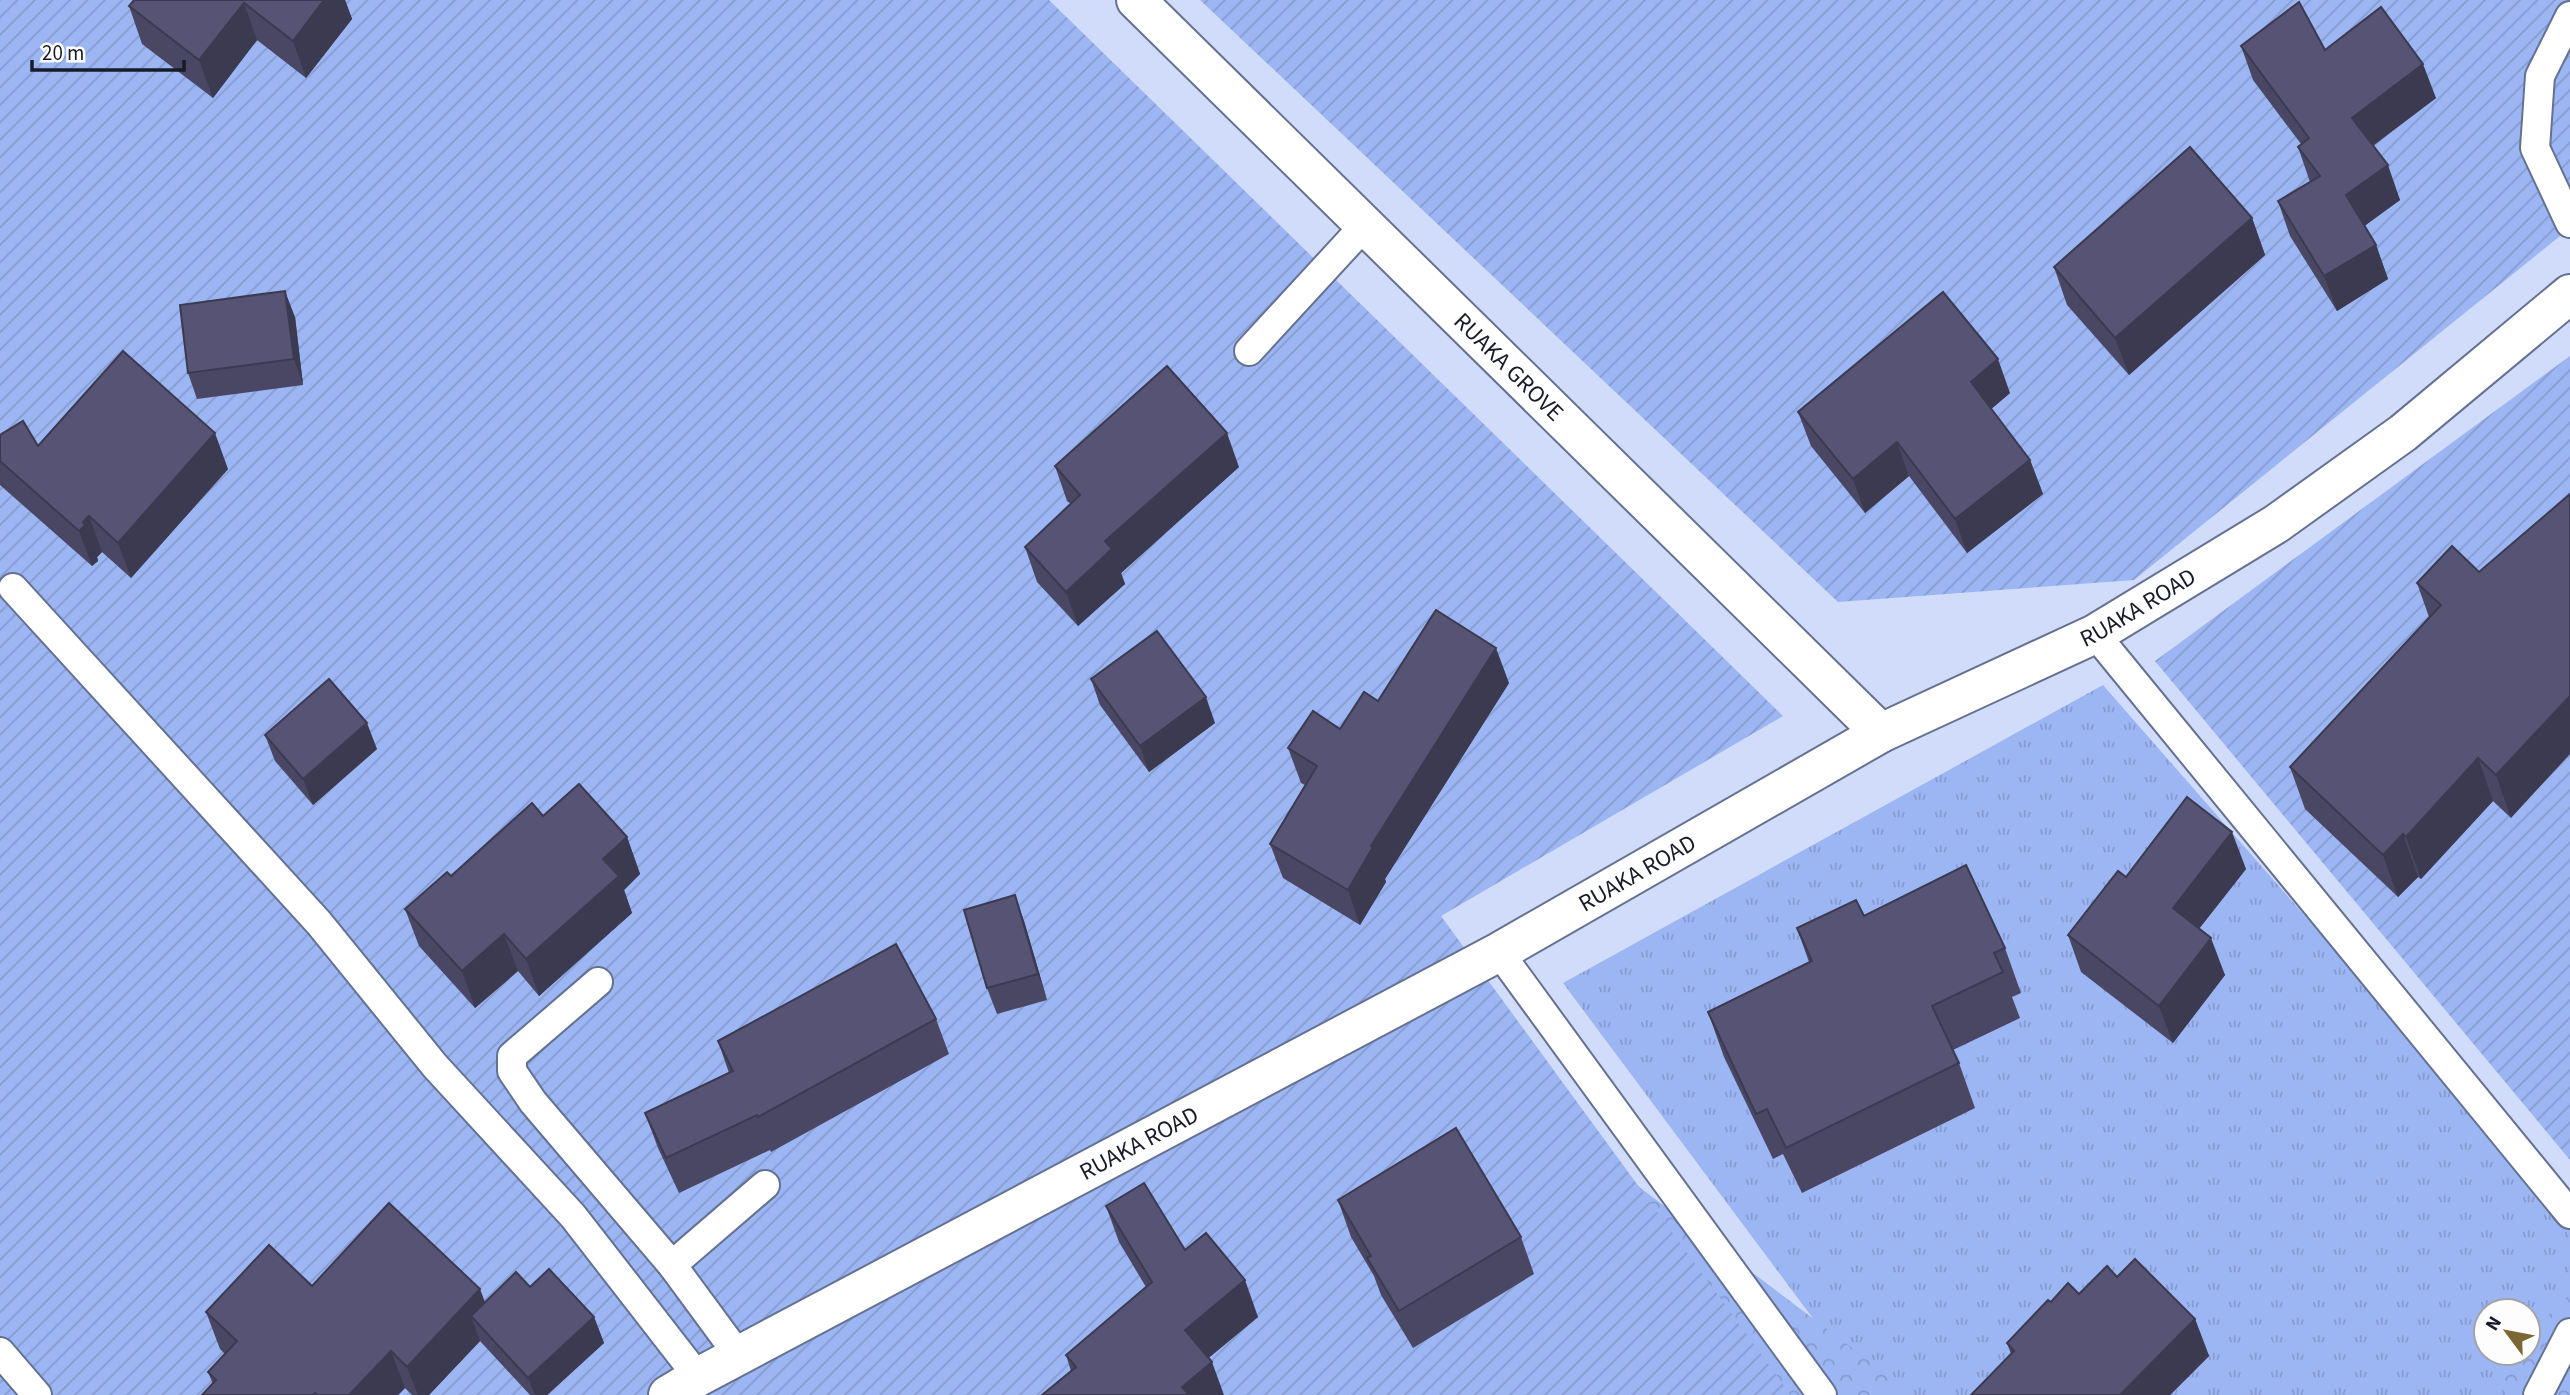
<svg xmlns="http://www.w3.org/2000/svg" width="2570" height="1395" font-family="'Source Sans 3',sans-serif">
	<defs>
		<pattern id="grass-tufts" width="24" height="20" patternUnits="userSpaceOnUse" patternTransform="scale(1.75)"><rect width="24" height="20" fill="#9cb5f3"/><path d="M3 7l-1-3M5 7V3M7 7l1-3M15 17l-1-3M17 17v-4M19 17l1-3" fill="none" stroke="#869bd0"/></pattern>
		<pattern id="forest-crowns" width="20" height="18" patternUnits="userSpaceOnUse" patternTransform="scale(1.75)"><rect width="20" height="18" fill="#9cb5f3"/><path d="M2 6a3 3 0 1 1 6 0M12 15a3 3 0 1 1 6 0" fill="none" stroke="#869bd0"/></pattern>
		<pattern id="garden-furrows" width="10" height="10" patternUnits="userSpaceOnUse" patternTransform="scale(1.75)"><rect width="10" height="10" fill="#9cb5f3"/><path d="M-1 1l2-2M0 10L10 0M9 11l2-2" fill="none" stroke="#869bd0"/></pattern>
	</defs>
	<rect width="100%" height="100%" fill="#d0dcf9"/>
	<path fill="url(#grass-tufts)" fill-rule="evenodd" d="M2103 685 2570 1219V1395H1870L1563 983ZM2486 1311H2528V1353H2486Z"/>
	<g fill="url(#forest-crowns)">
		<polygon points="1471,1060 1888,1375 1891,1395 1723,1395"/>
		<polygon points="2570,1294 2570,1395 2506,1395 2492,1370 2510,1353 2528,1353 2528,1335"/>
	</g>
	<g fill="url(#garden-furrows)">
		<polygon points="0,0 1049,0 1783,716 1441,916 1791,1395 0,1395"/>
		<polygon points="1200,0 2570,0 2570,228 2134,580 1838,602"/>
		<polygon points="2570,356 2570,1160 2155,661"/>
	</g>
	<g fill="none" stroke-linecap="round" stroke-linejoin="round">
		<g stroke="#647191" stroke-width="32">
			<g id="service">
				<polyline points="2570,16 2540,76 2535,148 2570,223"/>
				<polyline points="1249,351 1365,225"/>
				<polyline points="13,588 319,923 435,1066 573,1216 698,1377"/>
				<polyline points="2095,634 2570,1214"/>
				<polyline points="1499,952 1822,1395"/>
				<polyline points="598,982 512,1056 512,1071 533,1102 672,1265 739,1356"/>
				<polyline points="672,1265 765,1185"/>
				<polyline points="0,1352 37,1395"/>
				<polyline points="2538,1395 2570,1333"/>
			</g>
		</g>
		<g stroke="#647191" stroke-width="42">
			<g id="minor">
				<path id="s1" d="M1136 0 1881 733"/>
			</g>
		</g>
		<g stroke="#647191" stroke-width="42">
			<g id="tertiary">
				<path id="s2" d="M668 1395 698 1377 1499 952 1881 733 2095 634 2276 524 2403 433 2570 294"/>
			</g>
		</g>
		<use href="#service" stroke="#fff" stroke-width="28"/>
		<use href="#minor" stroke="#fff" stroke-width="38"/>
		<use href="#tertiary" stroke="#fff" stroke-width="38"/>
	</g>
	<g fill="#4a4764">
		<polygon points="134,0 345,0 352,19 306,78 257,40 213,98 142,44 129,6"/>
		<polygon points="2241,46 2325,50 2436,98 2373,146 2400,200 2364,226 2376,245 2388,279 2337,311 2290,236 2278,201 2310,182 2298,147 2301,144 2253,80"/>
		<polygon points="2252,218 2265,255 2129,375 2067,305 2054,267"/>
		<polygon points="295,317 303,385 197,399 188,373"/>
		<polygon points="2010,393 1991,409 2030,460 2043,494 1967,553 1909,476 1865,513 1811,446 1798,412"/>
		<polygon points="0,435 38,446 228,469 131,578 102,552 97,557 98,561 92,566 0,485"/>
		<polygon points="1055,466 1239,467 1121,573 1125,584 1078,626 1037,582 1025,547 1071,504 1067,501"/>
		<polygon points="2479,572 2511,818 2493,801 2421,879 2418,877 2398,897 2305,809 2290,767 2429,617 2417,583"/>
		<polygon points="1091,679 1215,723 1149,772 1100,705"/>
		<polygon points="1509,683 1385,879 1386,882 1360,925 1283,878 1270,844 1305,785 1301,783 1288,748 1340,729 1378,701"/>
		<polygon points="265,735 377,749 313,805 275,761"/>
		<polygon points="543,816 627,837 640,874 624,890 632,913 539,996 518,971 475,1008 419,946 405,909 451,876"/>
		<polygon points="2246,869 2199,929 2225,975 2173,1043 2081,972 2068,935 2126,877"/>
		<polygon points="1864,916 2005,948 2021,993 2012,997 2020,1018 1953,1050 1959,1063 1975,1108 1802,1193 1783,1154 1773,1159 1724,1057 1708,1012 1809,962 1797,928"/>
		<polygon points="1024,921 1047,1000 997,1014 987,988"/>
		<polygon points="936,1019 949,1054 771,1152 770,1150 679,1193 658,1148 645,1113 729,1073 718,1041"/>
		<polygon points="1338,1200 1521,1237 1534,1274 1413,1348 1381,1295 1374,1276 1351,1237"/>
		<polygon points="1106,1206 1185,1250 1258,1317 1208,1358 1071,1371 1066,1355 1146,1287 1119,1242"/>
		<polygon points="2117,1277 2195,1319 2209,1356 2170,1395 1971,1395 2011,1354 2007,1343 2051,1302 2079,1294"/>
		<polygon points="312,1286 485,1302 530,1287 594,1317 604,1343 547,1395 530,1395 480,1341 429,1395 412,1395 405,1388 398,1395 202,1395 213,1384 208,1372 225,1354 220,1349 206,1312"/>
	</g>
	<g fill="#3c3a51">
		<polygon points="324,0 345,0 352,19 306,78 293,41"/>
		<polygon points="244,3 257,40 213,98 199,60"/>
		<polygon points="2423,64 2436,98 2364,152 2352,118"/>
		<polygon points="2388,165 2400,200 2359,230 2346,195"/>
		<polygon points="2252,218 2265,255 2129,375 2115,338"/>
		<polygon points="2376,245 2388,279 2337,311 2324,276"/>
		<polygon points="285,291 295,317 303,385 294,359"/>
		<polygon points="1998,359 2010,393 1983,416 1971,382"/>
		<polygon points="215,433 228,469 131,578 118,543"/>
		<polygon points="1227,433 1239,467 1121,573 1125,584 1078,626 1066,592 1105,541"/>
		<polygon points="1897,442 1909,476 1865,513 1853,479"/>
		<polygon points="2030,460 2043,494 1967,553 1955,519"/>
		<polygon points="89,516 102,552 97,557 98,561 92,566 79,531 83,522"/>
		<polygon points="1496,648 1509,683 1385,879 1386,882 1360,925 1348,890 1371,846"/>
		<polygon points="2570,696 2570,754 2511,818 2496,775"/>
		<polygon points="1206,697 1215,723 1149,772 1140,746"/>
		<polygon points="367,723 377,749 313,805 303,779"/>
		<polygon points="2478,758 2493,801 2421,879 2406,837"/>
		<polygon points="2232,832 2246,869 2186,945 2173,908"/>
		<polygon points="2403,834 2418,877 2398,897 2383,855"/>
		<polygon points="627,837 640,874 624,890 632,913 539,996 526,959 603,859"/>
		<polygon points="1015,895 1024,921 1047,1000 1038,974"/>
		<polygon points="504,934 518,971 475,1008 462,971"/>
		<polygon points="2211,938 2225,975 2173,1043 2159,1006"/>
		<polygon points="1245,1280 1258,1317 1199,1366 1185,1330"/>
		<polygon points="480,1289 494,1326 471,1316 480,1341 429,1395 418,1395 407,1367"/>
		<polygon points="594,1317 604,1343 547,1395 535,1395 528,1378"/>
		<polygon points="2195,1319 2209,1356 2170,1395 2120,1395"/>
		<polygon points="391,1351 405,1388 398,1395 349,1395"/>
		<polygon points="1212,1362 1224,1395 1185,1395 1182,1387"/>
	</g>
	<g fill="#565374" stroke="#3c3a51" stroke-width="2">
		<polygon points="134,0 324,0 293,41 244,3 199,60 129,6"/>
		<polygon points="2299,2 2325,50 2381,7 2423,64 2352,118 2388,165 2346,195 2376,245 2324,276 2278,201 2320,176 2298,147 2309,138 2241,46"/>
		<polygon points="2190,147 2252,218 2115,338 2054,267"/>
		<polygon points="285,291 294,359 188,373 180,305"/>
		<polygon points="1943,292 1998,359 1971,382 2030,460 1955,519 1897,442 1853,479 1798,412"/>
		<polygon points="123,351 215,433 118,543 89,516 83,522 85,525 79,531 0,461 0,435 23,421 38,446"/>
		<polygon points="1167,366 1227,433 1105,541 1112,549 1066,592 1025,547 1080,495 1055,466"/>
		<polygon points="2570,494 2570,696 2496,775 2478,758 2406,837 2403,834 2383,855 2290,767 2441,605 2417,583 2452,546 2479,572"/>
		<polygon points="1436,610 1496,648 1371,846 1373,847 1348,890 1270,844 1317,766 1288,748 1313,711 1340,729 1364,692 1378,701"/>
		<polygon points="1157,631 1206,697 1140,746 1091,679"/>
		<polygon points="329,679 367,723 303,779 265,735"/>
		<polygon points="579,784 627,837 603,859 619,876 526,959 504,934 462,971 405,909 447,872 451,876 532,803 543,816"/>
		<polygon points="2187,797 2232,832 2173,908 2211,938 2159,1006 2068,935 2118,871 2126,877"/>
		<polygon points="1966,865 2005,948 1994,953 2003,972 1932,1006 1959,1063 1786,1148 1767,1109 1756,1114 1708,1012 1812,961 1797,928 1856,900 1864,916"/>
		<polygon points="1015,895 1038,974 987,988 964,910"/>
		<polygon points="896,944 936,1019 758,1117 757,1115 666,1158 645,1113 733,1071 718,1041"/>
		<polygon points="1456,1128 1521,1237 1399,1311 1367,1258 1371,1256 1338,1200"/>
		<polygon points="1144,1183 1185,1250 1206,1233 1245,1280 1185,1330 1212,1362 1182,1387 1189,1395 1042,1395 1076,1367 1066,1355 1152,1282 1106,1206"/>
		<polygon points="389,1203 480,1289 407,1367 391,1351 349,1395 317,1395 315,1393 312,1395 202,1395 216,1380 208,1372 237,1341 206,1312 269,1245 312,1286"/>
		<polygon points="2135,1259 2195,1319 2120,1395 1971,1395 2014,1351 2007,1343 2048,1300 2051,1302 2068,1283 2079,1294 2107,1266 2117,1277"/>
		<polygon points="549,1269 594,1317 528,1378 471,1316 516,1272 530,1287"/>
	</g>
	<g text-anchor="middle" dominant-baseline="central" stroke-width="7" stroke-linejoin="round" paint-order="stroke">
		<g font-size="24" fill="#171c29" stroke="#fdfdfd">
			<text stroke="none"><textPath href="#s1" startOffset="523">RUAKA GROVE</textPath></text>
			<text stroke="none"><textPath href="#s2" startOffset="1668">RUAKA ROAD</textPath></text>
			<text stroke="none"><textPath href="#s2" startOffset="1101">RUAKA ROAD</textPath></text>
			<text stroke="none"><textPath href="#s2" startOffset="534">RUAKA ROAD</textPath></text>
		</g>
	</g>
	<g transform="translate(2507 1332) rotate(302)"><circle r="33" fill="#fdfdfd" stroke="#a1a3a8" stroke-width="2"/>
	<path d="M0-5L12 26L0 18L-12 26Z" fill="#7b6736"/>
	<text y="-10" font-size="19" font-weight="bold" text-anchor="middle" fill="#171c29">N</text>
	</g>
	<path d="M32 60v10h152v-10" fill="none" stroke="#171c29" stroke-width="3.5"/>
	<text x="42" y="60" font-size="21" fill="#171c29" stroke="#fdfdfd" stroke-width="5" paint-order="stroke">20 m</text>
</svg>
